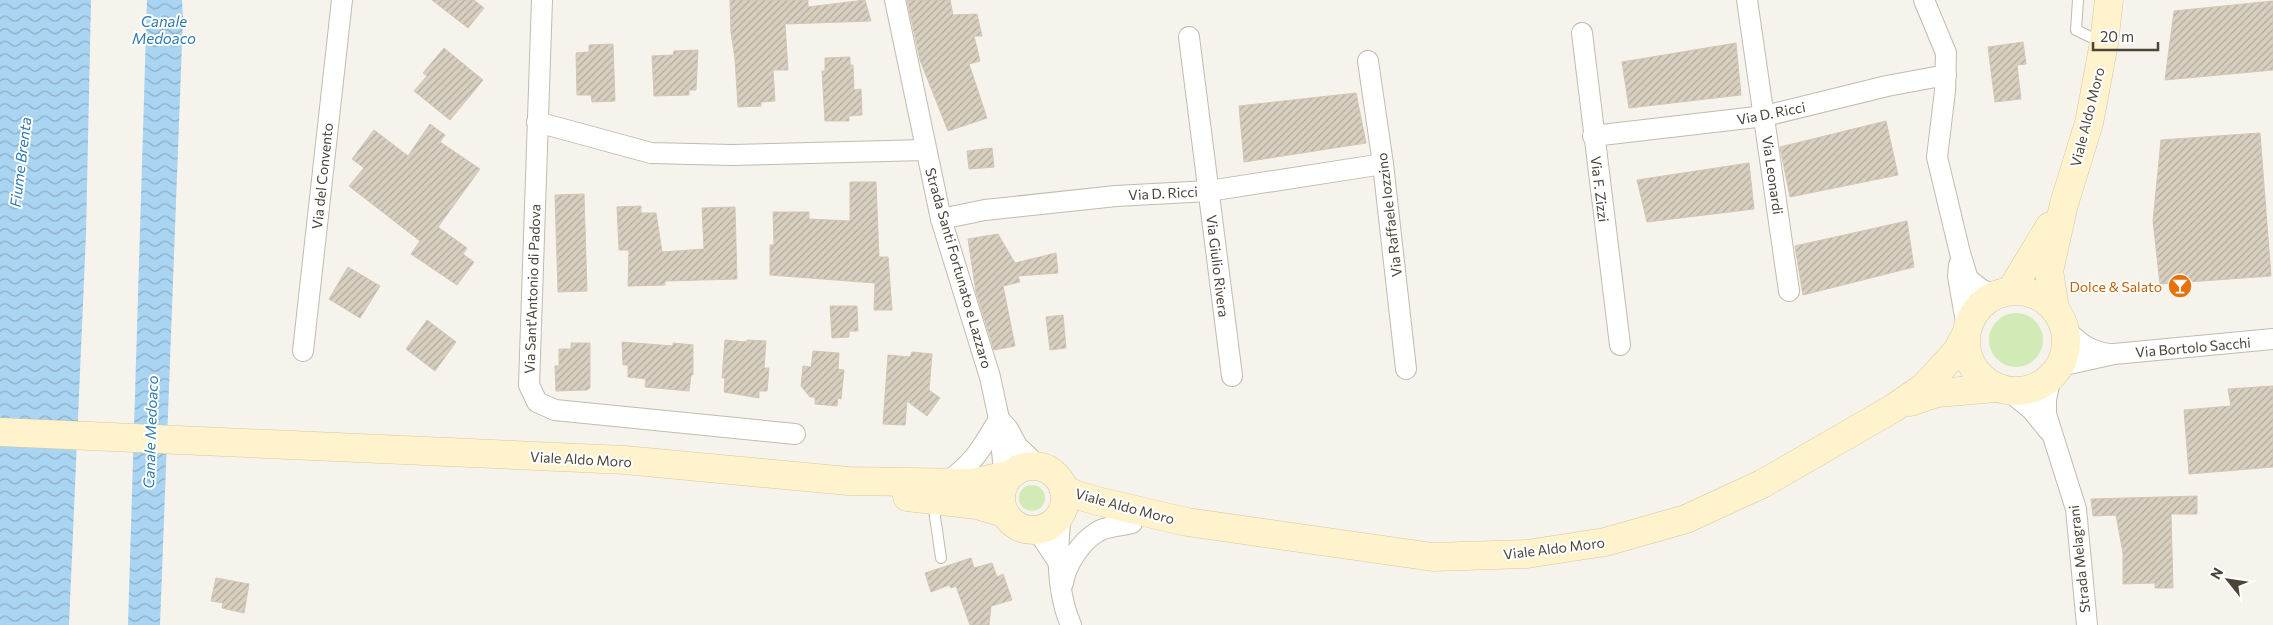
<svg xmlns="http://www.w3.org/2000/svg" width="2273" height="625" font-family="Commissioner,sans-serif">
	<defs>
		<pattern id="water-waves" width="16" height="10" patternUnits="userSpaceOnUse" patternTransform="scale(1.25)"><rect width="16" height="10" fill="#a9d4f2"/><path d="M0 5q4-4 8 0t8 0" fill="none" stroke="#8caec5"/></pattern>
		<pattern id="building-hatch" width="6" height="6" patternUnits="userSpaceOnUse" patternTransform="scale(1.25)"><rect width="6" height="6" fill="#d8cfc1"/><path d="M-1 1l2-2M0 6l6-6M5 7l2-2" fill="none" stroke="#b1aa9e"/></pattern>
	</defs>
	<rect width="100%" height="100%" fill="#f6f3ec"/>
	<g fill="#d2eab5">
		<circle cx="2016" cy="340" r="27"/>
		<circle cx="1032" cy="498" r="13"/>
	</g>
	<g fill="url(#water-waves)">
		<polygon points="0,0 91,0 86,234 69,625 0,625"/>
		<polygon points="147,0 182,0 183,17 160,625 128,625"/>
	</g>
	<g fill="url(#building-hatch)" stroke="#d3c7b4">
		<polygon points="432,0 474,0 484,8 468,28"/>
		<polygon points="730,0 808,0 808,7 865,0 871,21 785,24 788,70 773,70 775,101 761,102 761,106 738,107 735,59 731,33"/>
		<polygon points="907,0 950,0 953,15 977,14 982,36 974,36 980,61 969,64 987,118 948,131 920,60"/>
		<polygon points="2273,1 2273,70 2165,80 2174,11"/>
		<polygon points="2023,42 2026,64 2017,65 2021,99 1995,102 1988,47"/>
		<polygon points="1736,43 1741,95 1629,108 1622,62"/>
		<polygon points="613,44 615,101 592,102 591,95 577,95 576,53 589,52 589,45"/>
		<polygon points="444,48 483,80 450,120 414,91 427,76 423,73"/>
		<polygon points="698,50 696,90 689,90 689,95 654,96 652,56 673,55 674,51"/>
		<polygon points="850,57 850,65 853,65 854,90 861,89 862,115 849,116 849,121 825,121 822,71 825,71 825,58"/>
		<polygon points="1356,93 1366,143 1244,162 1239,106"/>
		<polygon points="1886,121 1898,175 1790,197 1780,147"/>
		<polygon points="430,124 445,135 440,142 480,169 438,227 467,248 463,254 474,262 457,285 411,254 420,241 349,186 364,168 352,159 374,130 408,156"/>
		<polygon points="2260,133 2271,276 2160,284 2153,221 2161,140"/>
		<polygon points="992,148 994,167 969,169 967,151"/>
		<polygon points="1749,163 1754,209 1647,222 1637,180"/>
		<polygon points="850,182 876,182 879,257 888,257 892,310 874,310 875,283 770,275 770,245 774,245 773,212 809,212 809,219 850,221"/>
		<polygon points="584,194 587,291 558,292 555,195"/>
		<polygon points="641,206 641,213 656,213 662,252 704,249 702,208 735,207 737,279 665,281 665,285 628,286 629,250 619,250 617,207"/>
		<polygon points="1907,221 1914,267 1803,295 1795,246"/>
		<polygon points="998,234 1015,263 1056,253 1058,273 1018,276 1020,282 1003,286 1015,346 994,350 976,292 968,239"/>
		<polygon points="348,267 380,286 360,318 329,299"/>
		<polygon points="830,306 857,306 858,331 849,331 849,337 832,338"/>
		<polygon points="1063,315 1066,348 1050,350 1046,317"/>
		<polygon points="427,320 456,342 435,371 406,349"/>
		<polygon points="725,340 747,342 747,340 766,341 764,368 769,368 767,391 759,391 759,398 724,392 725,378 722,378"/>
		<polygon points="622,342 673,346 673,343 693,345 693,375 691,375 689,391 645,387 646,379 628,377 628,365 623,365"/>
		<polygon points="571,343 590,343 590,388 587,390 556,391 555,366 559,366 559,349 571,349"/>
		<polygon points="813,351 839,353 838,369 844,370 841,399 838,398 837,406 815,404 815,397 810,397 801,386 803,366 811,367"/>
		<polygon points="912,352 932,354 929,390 940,398 927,416 907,401 905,425 883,424 888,355 910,357"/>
		<polygon points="2273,386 2273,467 2189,474 2184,410 2231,406 2228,389"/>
		<polygon points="2197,496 2197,514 2171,514 2173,588 2155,588 2155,583 2123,584 2123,553 2116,515 2093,516 2091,499"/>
		<polygon points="971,558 974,568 992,563 997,577 1003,574 1012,600 991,606 989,625 970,625 956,586 951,588 949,585 931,592 925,573"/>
		<polygon points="216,578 249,584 244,613 222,608 223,603 211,601"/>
	</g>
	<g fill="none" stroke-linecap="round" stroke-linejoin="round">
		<g stroke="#c2bbae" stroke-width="12">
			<g id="lane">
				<polyline points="2078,0 2076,30 2101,42"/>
				<polyline points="933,503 941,558"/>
			</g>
		</g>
		<g stroke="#c2bbae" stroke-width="22">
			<g id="street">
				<polyline points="542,0 529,385 537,402 555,410 795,434"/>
				<polyline points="895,0 941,219 990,377 999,419 1003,461 1012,474"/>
				<polyline points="1747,0 1789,291"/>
				<polyline points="1924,0 1946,53 1945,91 1937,157 1960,253 1968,279 1982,290 1996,294"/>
				<polyline points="1582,33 1620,345"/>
				<polyline points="1189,37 1232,376"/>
				<polyline points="1368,61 1383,164 1406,369"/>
				<polyline points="537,122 651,153 732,155 925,150"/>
				<polyline points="1593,136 1765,116 1887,86 1946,75"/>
				<polyline points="941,219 985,210 1116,196 1209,191 1383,164"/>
				<polyline points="1959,265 1958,276 1967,328"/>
				<path d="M2066 330C2080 344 2090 351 2109 354"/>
				<polyline points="303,351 342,0"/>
				<polyline points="2060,366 2114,354 2273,339"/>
				<polyline points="2051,377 2046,399 2046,414 2076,509 2087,625"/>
				<polyline points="2010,392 2032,410 2049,431"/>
				<polyline points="1000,420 1008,429 1017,446 1039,467"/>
				<path d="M946 482C973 465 983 446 999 419"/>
				<path d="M1061 512C1057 548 1056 591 1071 625"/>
				<polyline points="1037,530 1059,563"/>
				<path d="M1063 583C1066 564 1081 542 1097 532 1106 526 1122 526 1132 523"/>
			</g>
		</g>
		<g stroke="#d6c79b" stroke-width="29">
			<g id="secondary">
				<polyline points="2011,290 2050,226"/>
				<circle cx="2016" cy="341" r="50"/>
				<polyline points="2055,309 2049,271 2064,204 2089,123 2104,43 2109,0"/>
				<polyline points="1910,402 1937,393 1996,388"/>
				<polyline points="0,432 625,460 848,481 973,483 1012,474"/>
				<circle cx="1033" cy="498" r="32"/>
				<polyline points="1063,488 1074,494 1097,501 1187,522 1433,557 1527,554 1605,542 1686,519 1762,484 1892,409 1924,387 1957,351 1965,336"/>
				<polyline points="907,497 977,505 1004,513"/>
			</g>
		</g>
		<use href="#lane" stroke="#fff" stroke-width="10"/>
		<use href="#street" stroke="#fff" stroke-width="20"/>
		<use href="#secondary" stroke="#fff3cd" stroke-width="28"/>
	</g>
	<defs>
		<g id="bar-disc" transform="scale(1.25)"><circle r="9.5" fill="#e8710a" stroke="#fff"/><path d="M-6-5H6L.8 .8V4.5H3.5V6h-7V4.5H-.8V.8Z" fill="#fff"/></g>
	</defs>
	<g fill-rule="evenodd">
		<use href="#bar-disc" x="2180" y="286"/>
	</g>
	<g text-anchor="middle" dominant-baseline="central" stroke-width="4" stroke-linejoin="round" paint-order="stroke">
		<g font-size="14" fill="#4b4439" stroke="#fff">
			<text transform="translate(1771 113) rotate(-11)">Via D. Ricci</text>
			<text transform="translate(2087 117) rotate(-76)">Viale Aldo Moro</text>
			<text transform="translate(1773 175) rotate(82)">Via Leonardi</text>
			<text transform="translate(322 176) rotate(-84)">Via del Convento</text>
			<text transform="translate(1600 189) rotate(83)">Via F. Zizzi</text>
			<text transform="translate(1163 193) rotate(-3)">Via D. Ricci</text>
			<text transform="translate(1389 215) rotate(-97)">Via Raffaele Iozzino</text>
			<text transform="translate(1218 266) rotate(83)">Via Giulio Rivera</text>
			<text transform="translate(959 268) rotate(74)">Strada Santi Fortunato e Lazzaro</text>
			<text transform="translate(532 289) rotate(-88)">Via Sant'Antonio di Padova</text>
			<text transform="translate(2193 347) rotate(-5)">Via Bortolo Sacchi</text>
			<text transform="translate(581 459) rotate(3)">Viale Aldo Moro</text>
			<text transform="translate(1125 506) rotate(15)">Viale Aldo Moro</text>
			<text transform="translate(1554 548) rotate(-7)">Viale Aldo Moro</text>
			<text transform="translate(2079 559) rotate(-96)">Strada Melagrani</text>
		</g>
		<g font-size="14" fill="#c56008" stroke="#fff" text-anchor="end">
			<text x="2162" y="286">Dolce &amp; Salato</text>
		</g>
		<g font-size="15" font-style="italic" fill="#2e7ab2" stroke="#fff">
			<text x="164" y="21">Canale<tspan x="164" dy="17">Medoaco</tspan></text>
			<text transform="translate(20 162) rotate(-83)">Fiume Brenta</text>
			<text transform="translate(150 432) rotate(-88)">Canale Medoaco</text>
		</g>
	</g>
	<g transform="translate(2228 580) rotate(300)" stroke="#ffffff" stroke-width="4" paint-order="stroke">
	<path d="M0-4L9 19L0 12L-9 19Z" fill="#4b4439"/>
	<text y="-8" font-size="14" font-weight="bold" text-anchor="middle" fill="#4b4439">N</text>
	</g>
	<path d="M2093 42v8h65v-8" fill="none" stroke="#4b4439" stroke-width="2.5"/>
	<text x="2100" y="42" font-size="15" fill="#4b4439" stroke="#ffffff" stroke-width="4" paint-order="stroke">20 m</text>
</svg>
